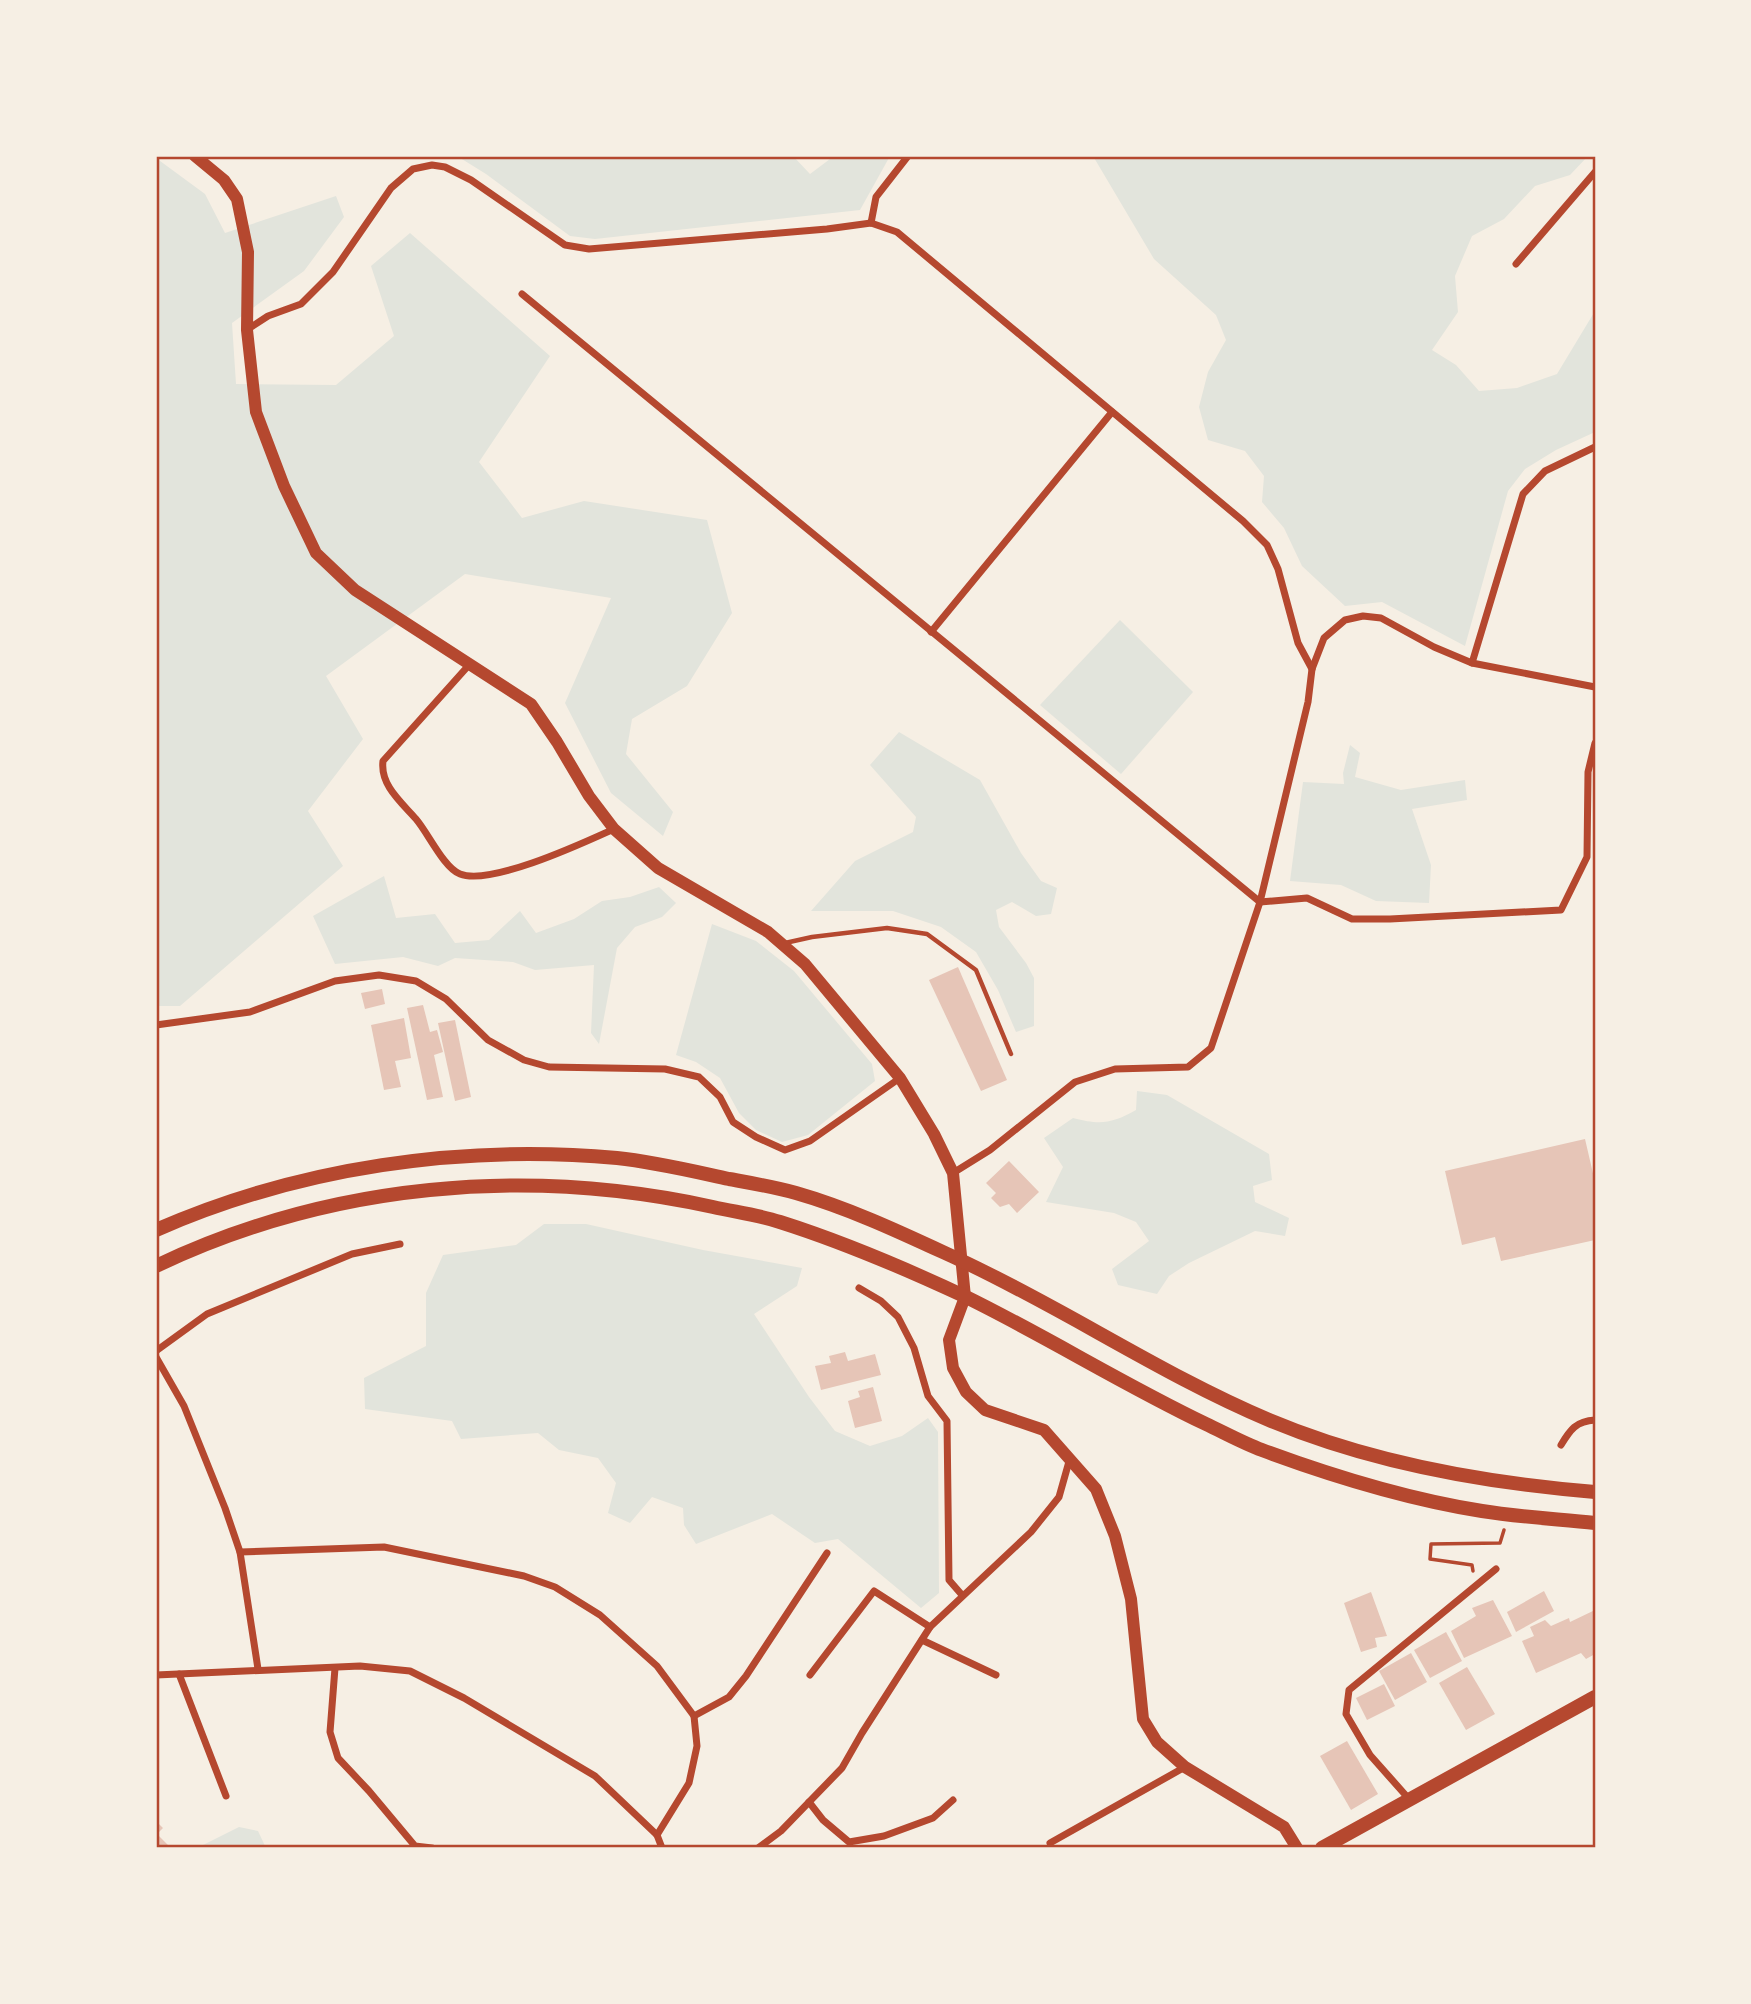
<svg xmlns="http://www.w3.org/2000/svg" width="1751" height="2004" font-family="'IBM Plex Serif',serif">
	<rect width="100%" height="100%" fill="#f6efe4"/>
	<g fill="#e2e4dc">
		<polygon points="457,156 793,156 810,174 834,156 890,156 860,210 595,239 570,236 486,174"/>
		<polygon points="1093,156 1588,156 1570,175 1535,186 1504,219 1472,236 1455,276 1458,312 1432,350 1456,365 1479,391 1517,388 1557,374 1595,311 1595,432 1556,450 1525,469 1508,491 1465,646 1382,602 1345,606 1302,566 1284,528 1262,502 1264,476 1245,451 1208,440 1199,407 1208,372 1226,340 1216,315 1154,259"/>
		<polygon points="156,158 205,194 225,233 336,196 344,217 304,271 232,323 236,384 336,385 394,336 371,266 410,233 550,356 479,462 522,518 584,501 707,520 732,613 687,686 632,719 626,754 673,812 663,836 611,793 565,703 611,598 465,574 326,676 363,739 308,811 343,866 180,1006 156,1006"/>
		<polygon points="1120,620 1193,692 1121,774 1040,705"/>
		<polygon points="899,732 980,780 1021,853 1041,881 1057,888 1051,914 1036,916 1012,902 996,910 999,927 1026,963 1034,978 1034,1026 1016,1032 998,990 976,952 941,927 893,911 811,911 855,861 913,832 916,817 870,765"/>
		<polygon points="1350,745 1360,753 1355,777 1401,790 1465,780 1467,800 1412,809 1431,865 1429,903 1376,901 1341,885 1290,881 1303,782 1344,784 1343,773"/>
		<polygon points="384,876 396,918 435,914 455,943 489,940 520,911 536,933 574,919 602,901 630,897 659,887 676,903 662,917 635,927 617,948 599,1044 591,1033 594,965 535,970 513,962 455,958 438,966 403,957 335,964 313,916"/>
		<polygon points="712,924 756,941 794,971 872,1064 875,1081 808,1135 782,1142 756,1130 739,1113 720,1078 696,1062 676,1055"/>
		<path d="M1137 1091 1167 1095 1269 1154 1272 1180 1253 1186 1255 1202 1289 1218 1285 1236 1255 1231 1189 1263 1169 1276 1157 1294 1118 1285 1112 1269 1149 1241 1136 1222 1114 1213 1046 1202 1063 1167 1044 1138 1073 1118C1100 1125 1111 1124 1136 1110Z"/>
		<polygon points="544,1224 586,1224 703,1250 802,1268 797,1286 754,1314 809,1397 835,1431 870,1446 902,1436 928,1418 938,1432 939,1593 921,1608 838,1539 815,1543 772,1514 696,1544 684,1525 683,1508 652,1497 630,1523 608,1513 616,1483 598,1458 559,1450 538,1433 461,1439 452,1421 365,1409 364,1378 426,1346 426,1293 443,1255 516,1245"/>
		<polygon points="239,1827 258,1831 266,1848 212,1848 203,1845"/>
	</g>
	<g fill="#e6c5b7">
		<polygon points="958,967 1007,1080 981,1091 929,980"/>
		<polygon points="382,989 385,1004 365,1009 361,993"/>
		<polygon points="423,1005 430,1032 437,1030 443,1052 434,1055 443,1097 427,1100 407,1008"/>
		<polygon points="404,1018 411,1058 395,1061 401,1087 384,1090 371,1025"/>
		<polygon points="455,1020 471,1097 455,1101 438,1023"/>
		<polygon points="1585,1139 1595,1182 1595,1240 1501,1261 1495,1237 1462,1245 1445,1171"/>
		<polygon points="1009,1161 1039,1192 1017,1213 1009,1204 1000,1207 991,1198 996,1193 986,1183"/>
		<polygon points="845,1352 848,1361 875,1354 881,1375 821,1390 815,1366 831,1363 829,1356"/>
		<polygon points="873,1387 882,1421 855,1428 848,1401 860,1397 858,1391"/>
		<polygon points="1544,1591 1554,1611 1516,1632 1507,1612"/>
		<polygon points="1371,1592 1387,1636 1375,1638 1377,1647 1361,1652 1344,1603"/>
		<polygon points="1493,1600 1512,1636 1464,1658 1451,1631 1476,1616 1472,1608"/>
		<polygon points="1595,1610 1595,1654 1586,1659 1581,1653 1536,1673 1522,1641 1534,1636 1530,1627 1545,1620 1551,1626 1569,1618 1570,1622"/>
		<polygon points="1446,1632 1462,1661 1430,1678 1414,1650"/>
		<polygon points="1411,1653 1427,1682 1395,1700 1379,1671"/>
		<polygon points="1467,1667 1495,1714 1466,1730 1439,1683"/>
		<polygon points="1384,1684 1395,1706 1367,1720 1356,1698"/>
		<polygon points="1347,1741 1378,1794 1351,1810 1320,1756"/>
		<polygon points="156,1821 163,1828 157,1834 171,1848 156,1848"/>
	</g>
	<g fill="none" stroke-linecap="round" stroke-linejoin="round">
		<polyline stroke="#b5482f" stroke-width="3.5" points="1473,1571 1472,1565 1430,1559 1431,1544 1500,1543 1504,1530"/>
		<polyline stroke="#b5482f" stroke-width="4.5" points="785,943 812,937 887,928 927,934 976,970 1011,1054"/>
		<g stroke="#b5482f" stroke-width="7">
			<polyline points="871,223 876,197 908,156"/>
			<polyline points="1516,264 1595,172"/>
			<polyline points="522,294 1260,902 1307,898 1352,919 1390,919 1561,910 1587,857 1588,772 1595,743"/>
			<polyline points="248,329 268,316 301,304 333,272 391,188 413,169 432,165 445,167 471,180 565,245 589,249 827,229 871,223 897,232 1243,521 1267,545 1278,569 1298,643 1312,669"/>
			<polyline points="931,632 1112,412"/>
			<polyline points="1472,663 1523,494 1545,471 1595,447"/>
			<path d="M469 665 383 761C380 785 401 802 416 819 428 833 444 868 460 874 491 886 583 843 614 829"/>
			<polyline points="156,1025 250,1012 335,981 379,975 416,981 446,999 488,1040 524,1060 549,1067 665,1069 699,1077 720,1097 733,1122 756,1137 785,1150 810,1141 900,1078"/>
			<polyline points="953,1173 990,1150 1075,1082 1115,1069 1188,1067 1211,1048 1260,902 1308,702 1312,669 1324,638 1345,620 1363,616 1381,618 1434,647 1472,663 1595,687"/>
			<polyline points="859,1288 881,1301 898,1317 914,1348 928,1396 947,1421 949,1580 962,1595"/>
			<polyline points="156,1351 207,1314 352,1254 400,1244"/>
			<polyline points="156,1357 184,1406 225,1508 240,1552 258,1669"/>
			<path d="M1561 1445C1570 1430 1576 1421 1595 1420"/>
			<polyline points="240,1552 384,1547 524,1576 555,1587 600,1615 657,1666 694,1716 697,1746 689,1783 657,1835"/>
			<polyline points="922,1640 996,1675"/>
			<polyline points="335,1668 330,1732 338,1758 369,1791 415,1846 432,1848"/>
			<polyline points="179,1674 226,1796"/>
			<polyline points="156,1675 360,1666 410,1671 464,1698 595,1776 657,1835 662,1848"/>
			<polyline points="810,1675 874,1591 930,1627"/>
			<polyline points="694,1716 729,1697 746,1676 827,1553"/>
			<polyline points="1409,1799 1370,1755 1346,1714 1349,1690 1496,1569"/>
			<polyline points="809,1802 823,1820 849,1842 884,1836 933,1818 953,1800"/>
			<polyline points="1050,1843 1185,1767"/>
			<polyline points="758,1848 781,1831 842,1768 862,1733 930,1627 1031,1532 1059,1497 1070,1458"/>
		</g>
		<polyline stroke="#b5482f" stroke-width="12" points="195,156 224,180 237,199 248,252 247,330 256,412 284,486 316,553 355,590 531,704 557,742 589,796 614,829 658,868 768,932 805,964 900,1078 934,1134 953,1173 965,1297 949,1340 953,1368 966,1392 985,1410 1044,1430 1096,1489 1115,1536 1131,1599 1143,1719 1157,1742 1185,1767 1284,1827 1297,1848"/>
		<g stroke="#b5482f" stroke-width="14">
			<path d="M156 1230C299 1167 462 1144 617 1158 655 1162 692 1171 729 1179 751 1183 775 1187 796 1193 852 1209 906 1235 958 1259 1064 1308 1162 1375 1269 1420 1371 1463 1485 1483 1595 1492"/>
			<path d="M156 1266C330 1183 526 1166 713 1207 735 1212 759 1215 780 1222 843 1242 904 1268 964 1296 1046 1336 1124 1385 1206 1424 1225 1433 1243 1443 1262 1450 1332 1476 1407 1499 1482 1511 1519 1517 1557 1519 1595 1523"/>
			<polyline points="1322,1848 1595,1697"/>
		</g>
	</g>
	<rect width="1751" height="2004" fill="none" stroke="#f6efe4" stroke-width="315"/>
	<rect x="158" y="158" width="1436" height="1688" fill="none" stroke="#b5482f" stroke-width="2.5"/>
</svg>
